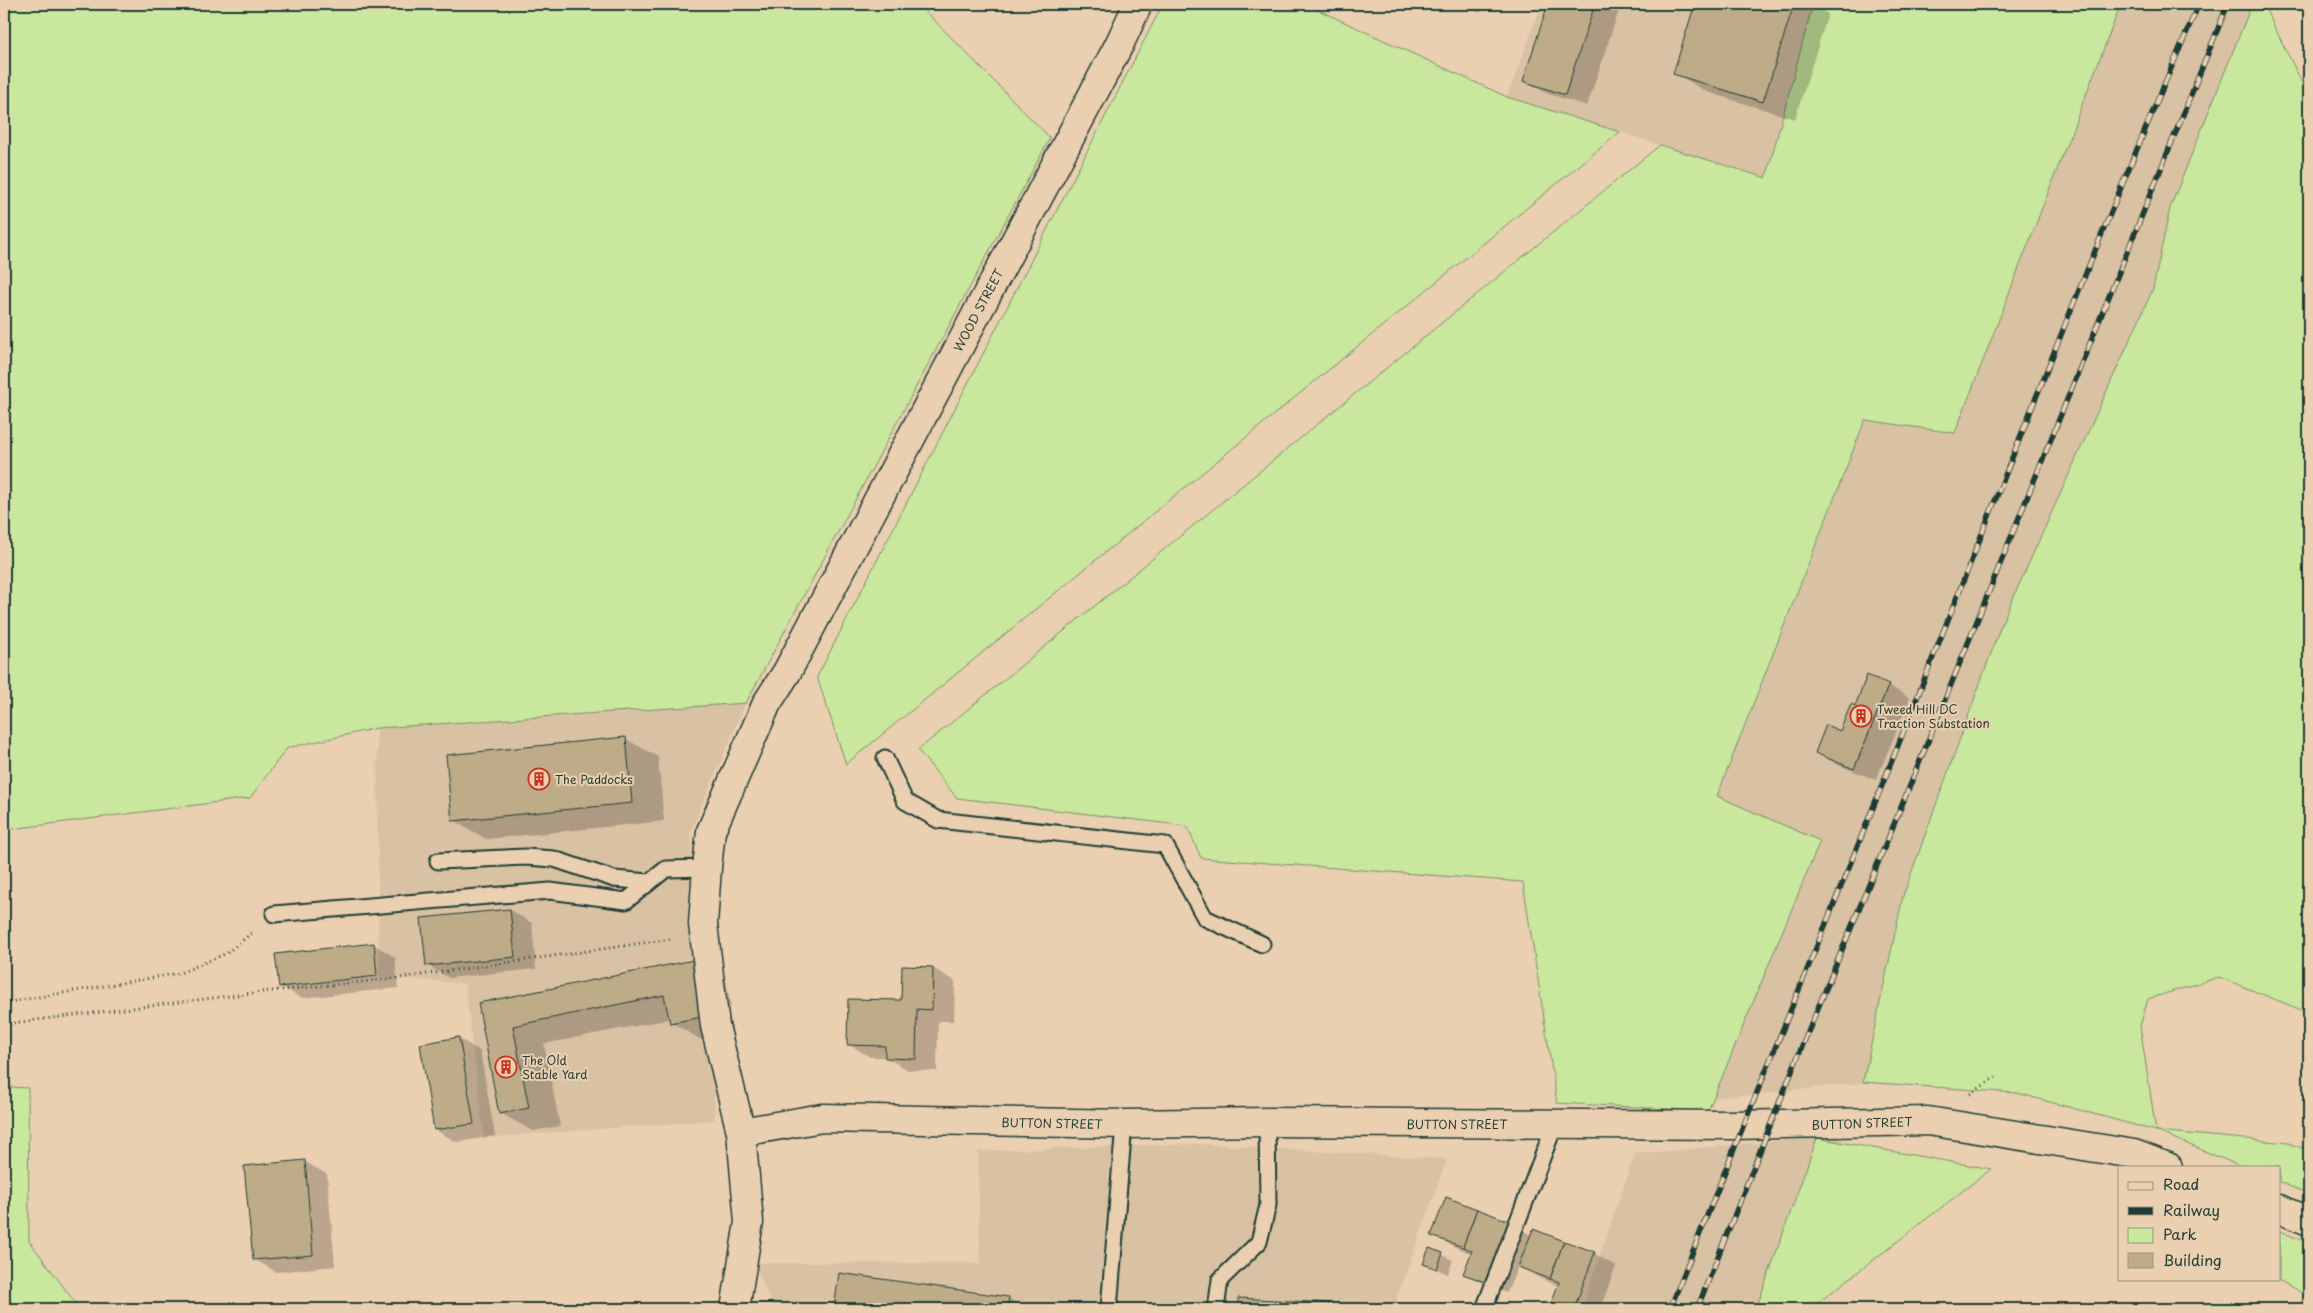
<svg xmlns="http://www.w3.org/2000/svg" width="2313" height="1313" font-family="'Playpen Sans',sans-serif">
	<rect width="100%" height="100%" fill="#eacfb1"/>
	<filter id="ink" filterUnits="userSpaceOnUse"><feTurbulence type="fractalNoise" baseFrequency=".02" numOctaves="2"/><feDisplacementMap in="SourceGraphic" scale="10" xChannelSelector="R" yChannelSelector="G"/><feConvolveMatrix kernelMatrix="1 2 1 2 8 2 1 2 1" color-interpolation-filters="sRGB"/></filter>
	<g filter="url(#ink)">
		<g fill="#d9c1a3">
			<polygon points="1542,4 1813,4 1766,178 1507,97"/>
			<polygon points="2121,4 2253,4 2153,289 2003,620 1903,896 1872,1082 1673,1102 1820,841 1717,797 1865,420 1955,433"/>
			<polygon points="746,703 690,833 703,897 713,1027 715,1120 484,1138 465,984 400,978 379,979 377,728"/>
			<polygon points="1844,1135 1788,1309 1581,1309 1635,1154"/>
			<polygon points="1199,1144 1447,1159 1393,1309 774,1309 754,1263 980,1263 978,1151"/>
		</g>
		<g fill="#cae79e" stroke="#749269">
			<polygon points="4,4 924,4 923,9 1050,138 746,703 377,728 287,748 250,798 4,830"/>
			<polygon points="1163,4 1305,4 1507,97 1620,132 846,764 817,677"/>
			<polygon points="1813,4 2121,4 1955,433 1865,420 1717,796 1820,841 1708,1111 1557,1103 1523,882 1201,858 1187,826 957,798 918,750 1660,145 1766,178"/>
			<polygon points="2252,4 2263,4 2309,97 2309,1013 2219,977 2148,999 2140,1026 2156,1131 2288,1143 2309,1151 2309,1194 2279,1182 2279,1167 2243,1167 2156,1131 2017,1093 1863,1082 1903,896 2003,620 2153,289 2170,208"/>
			<polygon points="4,1087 28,1088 29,1241 80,1309 4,1309"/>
			<polygon points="1817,1138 1991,1169 1810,1309 1756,1309"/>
			<polygon points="2279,1231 2309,1243 2309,1297 2277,1279 2279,1279"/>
		</g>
		<g fill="#0003">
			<polygon points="1406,4 1428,4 1426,11"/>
			<polygon points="1458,4 1484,4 1480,13"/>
			<polygon points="1549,4 1621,4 1587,106 1546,93 1524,80"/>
			<polygon points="1697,4 1810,4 1828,14 1795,119 1707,92 1675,73"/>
			<polygon points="1888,685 1910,698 1876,780 1838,765 1816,752 1841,732"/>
			<polygon points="626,739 658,757 664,821 486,839 454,820"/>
			<polygon points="510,910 532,923 536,969 449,978 427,965 422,919"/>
			<polygon points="373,944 395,957 398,988 302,998 280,986"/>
			<polygon points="694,961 726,980 731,1007 728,1007 733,1035 703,1041 671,1022 670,1019 544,1044 560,1126 533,1131 500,1113 479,1004"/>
			<polygon points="933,968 955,981 954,1021 938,1021 937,1071 908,1070 885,1057 870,1057 848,1044 902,1001"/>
			<polygon points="458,1038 480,1051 495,1136 457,1142 435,1130"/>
			<polygon points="305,1162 327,1174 335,1266 276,1272 254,1259"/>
			<polygon points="1508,1222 1531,1235 1533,1230 1595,1254 1616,1266 1600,1309 1551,1309 1559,1286 1541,1279 1518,1266 1507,1293 1487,1286 1465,1273 1472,1254 1455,1247 1433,1235"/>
			<polygon points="1430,1249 1453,1260 1448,1274 1425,1264"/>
			<polygon points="840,1275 1008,1298 1028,1309 836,1309"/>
			<polygon points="1240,1300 1328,1304 1337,1309 1239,1309"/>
		</g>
		<g fill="#beac88" stroke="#1f3d34">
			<polygon points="1548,4 1595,4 1565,95 1523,81"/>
			<polygon points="1695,4 1794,4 1763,102 1673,74"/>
			<polygon points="1867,675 1889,684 1854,769 1815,753 1826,725 1840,731 1851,704 1855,706"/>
			<polygon points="626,737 632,803 452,821 446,755"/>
			<polygon points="510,909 515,957 426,966 421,918"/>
			<polygon points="374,943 377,976 279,987 275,954"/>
			<polygon points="694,960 700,988 696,989 702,1017 670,1023 664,995 513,1026 529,1108 499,1114 478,1003"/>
			<polygon points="902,966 933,967 932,1010 917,1009 916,1059 885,1058 885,1046 847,1045 848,999 901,1000"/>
			<polygon points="459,1037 474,1124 434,1130 420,1044"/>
			<polygon points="305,1160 313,1255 253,1260 244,1166"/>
			<polygon points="1446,1197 1477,1209 1463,1247 1431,1236"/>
			<polygon points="1477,1209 1509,1221 1485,1282 1463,1274 1472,1251 1463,1247"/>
			<polygon points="1533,1229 1564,1241 1550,1279 1518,1267"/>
			<polygon points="1564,1241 1595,1252 1574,1309 1549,1309 1559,1282 1550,1279"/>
			<polygon points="1429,1248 1443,1253 1437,1269 1423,1264"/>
			<polygon points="839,1273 1009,1297 1007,1309 834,1309"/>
			<polygon points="1238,1298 1329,1303 1328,1309 1238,1309"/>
		</g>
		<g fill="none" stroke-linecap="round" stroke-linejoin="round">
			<g stroke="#1f3d34" stroke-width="19">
				<g id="lane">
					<polyline points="885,758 905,801 938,820 1165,845 1205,918 1262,944"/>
					<polyline points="438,861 526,857 554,859 614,879 649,882"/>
					<polyline points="274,914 550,891 626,901 666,869 707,868"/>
					<polyline points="1109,1309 1124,1124"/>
					<polyline points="1216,1309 1220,1280 1259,1242 1268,1205 1267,1122"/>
					<polyline points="1484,1309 1555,1124"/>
				</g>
			</g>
			<g stroke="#1f3d34" stroke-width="31">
				<g id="secondary">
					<polyline points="741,1132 822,1118 1124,1124 1267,1122 1731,1125 1928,1121 2134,1154 2168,1167"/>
					<polyline points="2279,1209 2309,1221"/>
					<polyline points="735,1309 749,1222 741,1132 715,1026 703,924 707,868 711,831 767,703 787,672 1119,45 1138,4"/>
				</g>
			</g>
			<g stroke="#1f3d34" stroke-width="3" stroke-dasharray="1 4" stroke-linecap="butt">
				<polyline points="4,1003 180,973 227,953 254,931"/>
				<polyline points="4,1024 261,992 400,978 671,939"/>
				<polyline points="1970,1094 1999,1075"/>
			</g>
			<use href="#lane" stroke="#eacfb1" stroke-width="15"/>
			<use href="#secondary" stroke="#eacfb1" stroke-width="28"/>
			<g stroke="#1f3d34" stroke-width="5.5">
				<g id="rail">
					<path d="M1670 1309C1745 1118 1825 929 1901 738 1999 493 2093 246 2199 4"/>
					<polyline points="1697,1309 1794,1066 1911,783 2228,4"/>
				</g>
			</g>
			<use href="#rail" stroke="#eacfb1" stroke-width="4" stroke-dasharray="11" stroke-linecap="butt"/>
		</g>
	</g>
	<defs>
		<g id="building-ring" transform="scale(1.125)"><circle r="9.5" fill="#eacfb1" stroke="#c8321e" stroke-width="1.5"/><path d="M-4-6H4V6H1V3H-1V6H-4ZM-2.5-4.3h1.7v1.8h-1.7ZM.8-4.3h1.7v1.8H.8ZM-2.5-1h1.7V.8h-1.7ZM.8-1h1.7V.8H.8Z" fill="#c8321e"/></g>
	</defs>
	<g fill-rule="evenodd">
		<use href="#building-ring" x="1861" y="716"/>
		<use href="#building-ring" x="539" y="779"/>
		<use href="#building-ring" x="506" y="1067"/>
	</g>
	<g text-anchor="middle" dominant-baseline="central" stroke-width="4" stroke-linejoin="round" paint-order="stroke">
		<g font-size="12" fill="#1f3d34" stroke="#eacfb1">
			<text transform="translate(978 310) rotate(-62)">WOOD STREET</text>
			<text transform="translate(1052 1123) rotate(1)">BUTTON STREET</text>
			<text transform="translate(1862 1123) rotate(-2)">BUTTON STREET</text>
			<text x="1457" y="1124">BUTTON STREET</text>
		</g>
		<g font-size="12" fill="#1f3d34" stroke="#eacfb1" text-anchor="start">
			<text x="1877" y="709">Tweed Hill DC<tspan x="1877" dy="14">Traction Substation</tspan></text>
			<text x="555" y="779">The Paddocks</text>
			<text x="522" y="1060">The Old<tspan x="522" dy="14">Stable Yard</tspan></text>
		</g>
	</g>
	<rect width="2313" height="1313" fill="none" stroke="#eacfb1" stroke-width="20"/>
	<rect x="10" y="10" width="2293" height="1293" fill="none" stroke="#1f3d34" stroke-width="2" filter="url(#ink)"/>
	<rect x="2118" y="1166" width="162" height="115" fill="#eacfb1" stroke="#99957f"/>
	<rect x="2128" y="1182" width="25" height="8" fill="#eacfb1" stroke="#99957f"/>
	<text x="2163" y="1190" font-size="15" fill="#1f3d34">Road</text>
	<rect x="2128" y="1207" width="25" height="8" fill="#1f3d34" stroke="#99957f"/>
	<text x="2163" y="1216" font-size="15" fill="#1f3d34">Railway</text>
	<rect x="2128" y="1228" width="25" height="15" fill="#cae79e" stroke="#99957f"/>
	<text x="2163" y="1240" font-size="15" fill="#1f3d34">Park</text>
	<rect x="2128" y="1253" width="25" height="15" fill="#beac88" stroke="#99957f"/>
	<text x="2163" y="1266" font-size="15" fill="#1f3d34">Building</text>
</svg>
